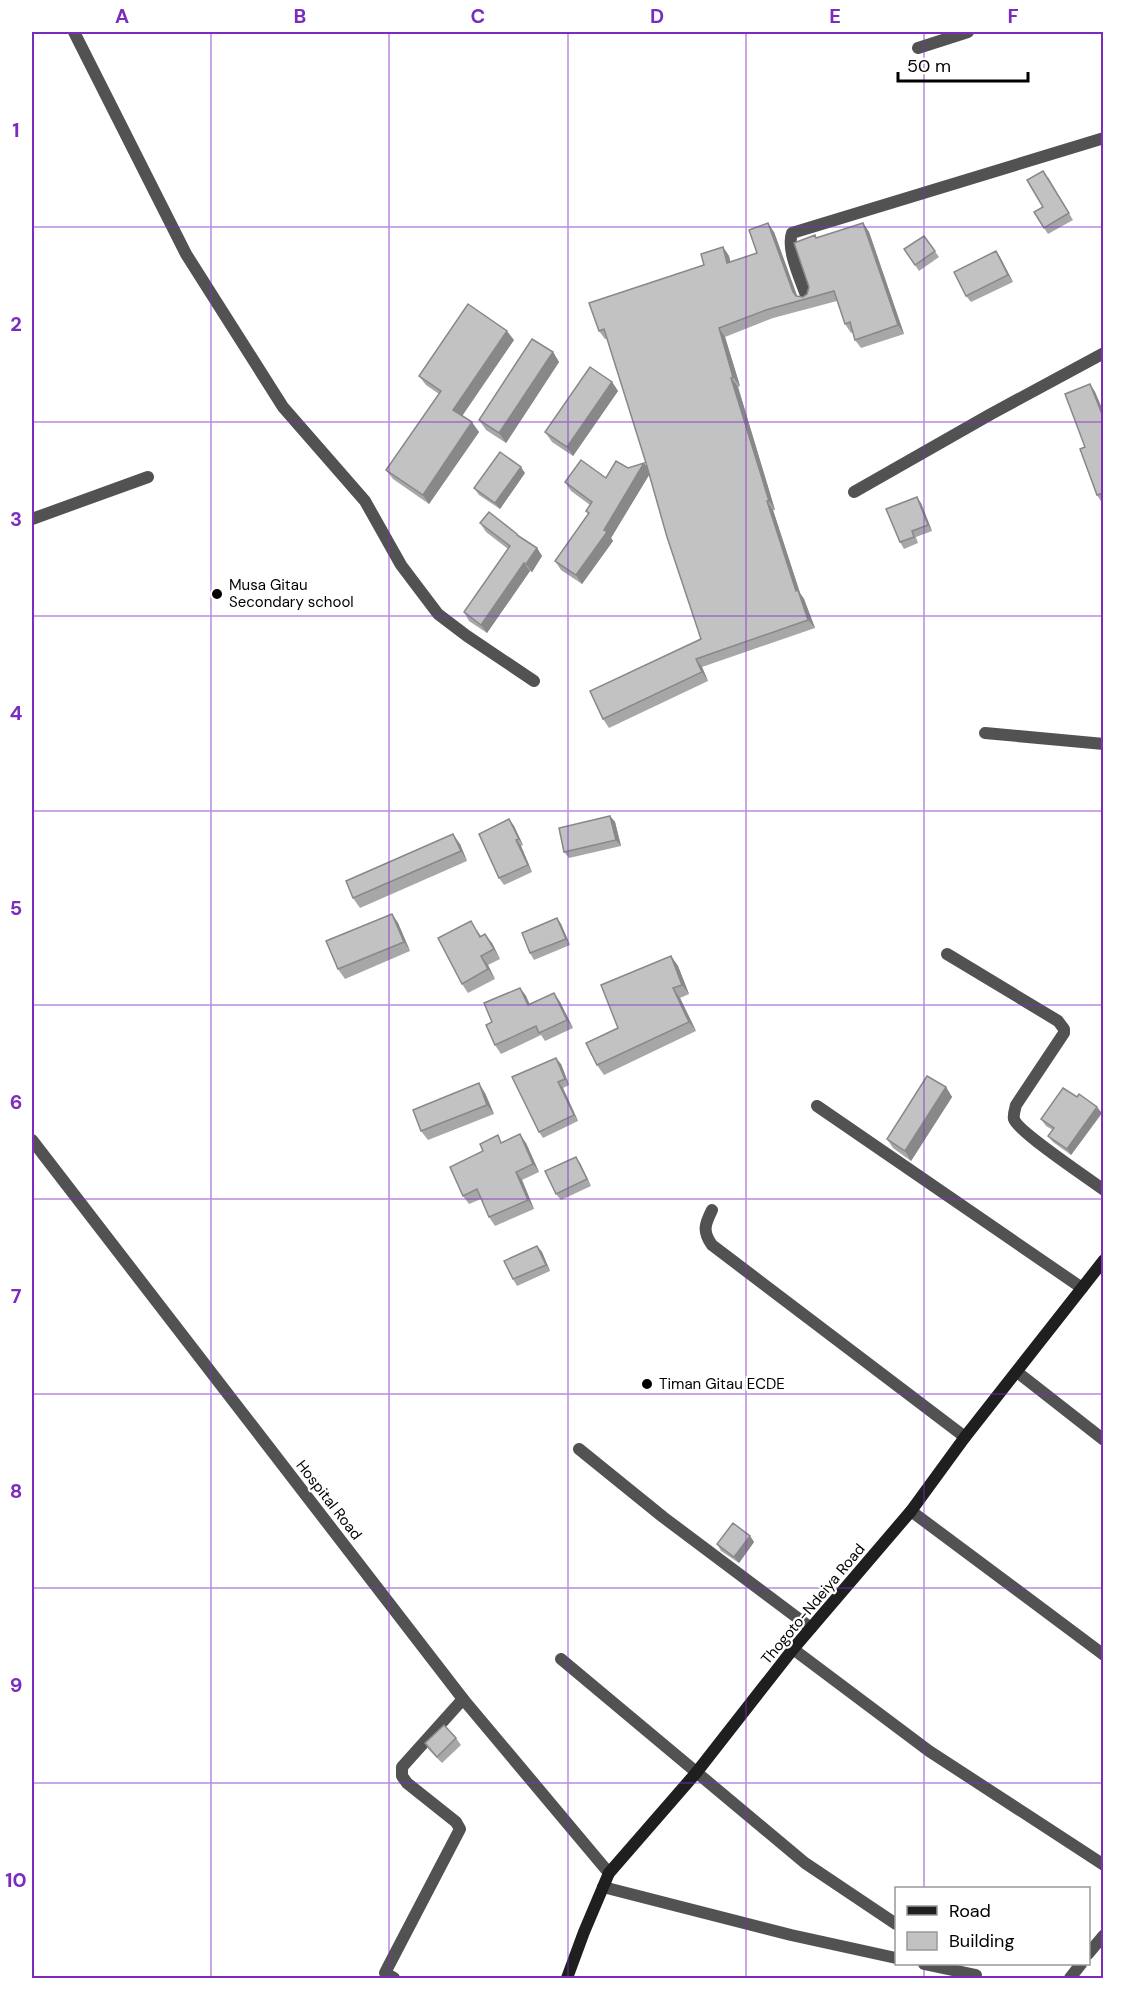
<svg xmlns="http://www.w3.org/2000/svg" width="1135" height="2010" font-family="'DM Sans',sans-serif">
	<rect width="100%" height="100%" fill="#fff"/>
	<g fill="none" stroke-linecap="round" stroke-linejoin="round">
		<g stroke="#525252" stroke-width="12">
			<polyline points="74,32 186,254 283,407 365,501 401,565 438,614 467,636 534,681"/>
			<polyline points="918,48 968,32"/>
			<path d="M807 298C801 280 786 250 792 233L1104 138"/>
			<polyline points="854,492 991,414 1104,353"/>
			<polyline points="32,519 148,477"/>
			<polyline points="985,733 1104,744"/>
			<path d="M947 954 1058 1021 1064 1029V1033L1016 1105C1015 1109 1013 1115 1014 1119 1017 1131 1089 1179 1104 1190"/>
			<polyline points="817,1106 1082,1288"/>
			<polyline points="32,1140 463,1699 609,1873"/>
			<path d="M712 1210C705 1224 702 1231 712 1245L965 1437"/>
			<polyline points="1017,1372 1104,1440"/>
			<polyline points="579,1449 663,1517 811,1628"/>
			<polyline points="911,1511 1104,1655"/>
			<polyline points="793,1649 929,1751 1104,1865"/>
			<polyline points="561,1659 805,1863 896,1924"/>
			<polyline points="603,1887 791,1935 896,1958"/>
			<polyline points="1088,1954 1104,1935"/>
			<polyline points="924,1964 976,1975"/>
			<polyline points="394,1978 385,1973 388,1967 460,1829 456,1822 407,1783 402,1776 402,1767 463,1699"/>
			<polyline points="1070,1978 1081,1964"/>
		</g>
		<polyline stroke="#1f1f1f" stroke-width="12" points="567,1978 584,1932 609,1873 696,1773 793,1649 911,1511 965,1437 1104,1260"/>
	</g>
	<g fill="#a7a7a7">
		<polygon points="1048,177 1073,220 1048,234 1044,228 1043,207"/>
		<polygon points="863,223 869,232 904,334 861,348 855,340 853,332 851,333 845,324 837,301 773,318 725,337 740,386 738,387 775,510 773,510 800,593 804,599 815,628 702,667 708,681 609,728 603,719 701,639 649,474 611,538 613,541 582,584 561,570 555,561 588,514 586,511 590,505 571,491 565,482 606,478 628,468 644,463 648,468 607,339 605,339 599,331 704,265 723,247 729,256 730,262 757,253 774,232 797,296 803,297 807,294 817,238"/>
		<polygon points="924,236 939,257 919,271 904,249"/>
		<polygon points="996,251 1000,257 1013,282 971,302 966,296"/>
		<polygon points="514,340 462,416 479,432 429,504 393,479 386,470 439,394 426,385 419,376"/>
		<polygon points="553,352 559,362 506,443 486,430 479,420"/>
		<polygon points="612,382 618,391 573,456 552,442 545,432"/>
		<polygon points="1090,384 1095,392 1104,413 1104,502 1102,503 1097,495 1085,447"/>
		<polygon points="525,473 500,509 479,495 474,488"/>
		<polygon points="921,503 932,531 916,537 918,543 904,549 900,542"/>
		<polygon points="480,523 520,537 537,548 542,556 532,572 530,571 487,633 469,621 464,612 508,549 486,532"/>
		<polygon points="610,816 615,822 621,846 569,858 564,852"/>
		<polygon points="509,819 514,826 523,845 521,846 532,872 504,885 499,878"/>
		<polygon points="460,844 467,861 360,908 353,898"/>
		<polygon points="392,914 398,923 410,951 345,979 338,969"/>
		<polygon points="557,918 561,924 570,945 534,960 530,953"/>
		<polygon points="477,930 481,936 492,943 500,959 488,965 495,979 468,993 462,984"/>
		<polygon points="671,956 678,966 689,994 680,998 696,1031 604,1075 597,1065"/>
		<polygon points="520,988 526,996 530,1005 554,993 560,1002 573,1028 545,1041 541,1035 501,1054 495,1045 492,1022"/>
		<polygon points="561,1064 569,1085 563,1088 578,1121 543,1138 539,1132"/>
		<polygon points="946,1087 952,1097 911,1161 893,1148 887,1139"/>
		<polygon points="485,1093 494,1114 428,1140 421,1131"/>
		<polygon points="1102,1113 1071,1155 1053,1142 1048,1136 1053,1130 1046,1126 1041,1119"/>
		<polygon points="503,1142 526,1143 539,1172 522,1180 534,1209 495,1226 489,1217 481,1199 469,1204 463,1196"/>
		<polygon points="580,1163 591,1186 561,1200 556,1194"/>
		<polygon points="537,1246 542,1252 550,1271 517,1286 513,1279"/>
		<polygon points="750,1536 754,1542 739,1563 721,1551 717,1544"/>
		<polygon points="456,1738 461,1745 442,1763 429,1750 425,1743"/>
	</g>
	<g fill="#888">
		<polygon points="768,223 774,232 799,301 793,292"/>
		<polygon points="863,223 869,232 904,334 898,325"/>
		<polygon points="723,247 729,256 733,272 727,263"/>
		<polygon points="996,251 1000,257 1013,282 1008,275"/>
		<polygon points="719,328 725,337 740,386 733,377"/>
		<polygon points="507,331 514,340 460,419 453,410"/>
		<polygon points="553,352 559,362 506,443 499,433"/>
		<polygon points="731,378 738,387 775,510 769,501"/>
		<polygon points="612,382 618,391 573,456 567,447"/>
		<polygon points="1090,384 1095,392 1104,413 1104,419"/>
		<polygon points="472,422 479,432 429,504 423,495"/>
		<polygon points="644,463 651,472 611,538 613,541 582,584 576,575"/>
		<polygon points="521,467 525,473 500,509 495,503"/>
		<polygon points="917,497 921,503 932,531 928,525"/>
		<polygon points="767,501 773,510 800,593 804,599 815,628 808,620 796,591"/>
		<polygon points="537,548 542,556 532,572 526,564"/>
		<polygon points="524,563 530,571 487,633 481,625"/>
		<polygon points="696,659 702,667 708,681 702,672"/>
		<polygon points="610,816 615,822 621,846 616,840"/>
		<polygon points="509,819 514,826 523,845 519,839"/>
		<polygon points="453,834 460,844 467,861 461,851"/>
		<polygon points="516,840 521,846 532,872 528,865"/>
		<polygon points="392,914 398,923 410,951 404,942"/>
		<polygon points="557,918 561,924 570,945 566,939"/>
		<polygon points="485,934 492,943 500,959"/>
		<polygon points="481,956 488,965 495,979 488,969"/>
		<polygon points="671,956 678,966 689,994 682,985"/>
		<polygon points="520,988 526,996 534,1014 528,1005"/>
		<polygon points="673,988 680,998 696,1031 689,1022"/>
		<polygon points="554,993 560,1002 573,1028 567,1020"/>
		<polygon points="556,1058 561,1064 569,1085 565,1079"/>
		<polygon points="558,1082 563,1088 578,1121 574,1115"/>
		<polygon points="479,1083 485,1093 494,1114 487,1105"/>
		<polygon points="946,1087 952,1097 911,1161 905,1151"/>
		<polygon points="1097,1107 1102,1113 1071,1155 1067,1149"/>
		<polygon points="520,1134 526,1143 539,1172 533,1164"/>
		<polygon points="576,1157 580,1163 591,1186 587,1179"/>
		<polygon points="516,1172 522,1180 534,1209 528,1200"/>
		<polygon points="537,1246 542,1252 550,1271 546,1265"/>
		<polygon points="750,1536 754,1542 739,1563 734,1557"/>
	</g>
	<g fill="#c2c2c2" stroke="#888" stroke-width="1.5">
		<polygon points="1043,171 1069,213 1044,228 1034,212 1043,207 1027,180"/>
		<polygon points="768,223 793,292 796,296 803,297 807,294 809,287 794,243 815,235 816,238 863,223 898,325 855,340 850,322 845,324 834,291 766,310 719,328 733,377 731,378 769,501 767,501 796,591 798,590 808,620 696,659 702,672 603,719 590,691 701,639 667,537 646,463 604,329 599,331 589,303 704,265 701,254 723,247 727,263 757,253 749,230"/>
		<polygon points="924,236 935,251 915,265 904,249"/>
		<polygon points="996,251 1008,275 966,296 954,272"/>
		<polygon points="468,304 507,331 453,410 472,422 423,495 386,470 441,391 419,376"/>
		<polygon points="532,339 553,352 499,433 479,420"/>
		<polygon points="590,367 612,382 567,447 545,432"/>
		<polygon points="1090,384 1104,419 1104,493 1097,495 1080,449 1085,447 1065,394"/>
		<polygon points="500,452 521,467 495,503 474,488"/>
		<polygon points="581,460 606,478 616,461 628,468 644,463 604,530 607,532 576,575 555,561 589,513 586,511 592,502 565,482"/>
		<polygon points="917,497 928,525 912,531 914,537 900,542 886,509"/>
		<polygon points="489,512 517,534 517,535 537,548 526,564 524,563 481,625 464,612 510,546 480,523"/>
		<polygon points="610,816 616,840 564,852 559,828"/>
		<polygon points="509,819 519,839 516,840 528,865 499,878 479,834"/>
		<polygon points="453,834 461,851 353,898 346,881"/>
		<polygon points="392,914 404,942 338,969 326,941"/>
		<polygon points="557,918 566,939 530,953 522,933"/>
		<polygon points="471,921 480,937 485,934 494,949 481,956 488,969 462,984 438,938"/>
		<polygon points="671,956 682,985 673,988 689,1022 597,1065 586,1043 618,1028 601,985"/>
		<polygon points="520,988 528,1005 554,993 567,1020 539,1033 536,1026 495,1045 486,1025 492,1022 484,1003"/>
		<polygon points="556,1058 565,1079 558,1082 574,1115 539,1132 512,1077"/>
		<polygon points="927,1076 946,1087 905,1151 887,1139"/>
		<polygon points="479,1083 487,1105 421,1131 413,1110"/>
		<polygon points="1063,1088 1077,1097 1079,1094 1097,1107 1067,1149 1048,1136 1054,1128 1041,1119"/>
		<polygon points="520,1134 533,1164 516,1172 528,1200 489,1217 477,1189 463,1196 450,1167 483,1151 480,1144 498,1135 501,1143"/>
		<polygon points="576,1157 587,1179 556,1194 545,1171"/>
		<polygon points="537,1246 546,1265 513,1279 504,1261"/>
		<polygon points="733,1523 750,1536 734,1557 717,1544"/>
		<polygon points="444,1725 456,1738 437,1757 425,1743"/>
	</g>
	<path fill="none" stroke="#7b2cbf" stroke-width="1.5" stroke-opacity="0.55" d="M211 32V1978M389 32V1978M568 32V1978M746 32V1978M924 32V1888M32 227H1104M32 422H1104M32 616H1104M32 811H1104M32 1005H1104M32 1199H1104M32 1394H1104M32 1588H1104M32 1783H1104M924 1964V1978"/>
	<g fill="#000" stroke="#fff" stroke-width="2">
		<circle cx="217" cy="594" r="6"/>
		<circle cx="647" cy="1384" r="6"/>
	</g>
	<g text-anchor="middle" dominant-baseline="central" stroke-width="4.5" stroke-linejoin="round" paint-order="stroke">
		<g font-size="15" fill="#000" stroke="#fff" text-anchor="start">
			<text x="229" y="585">Musa Gitau<tspan x="229" dy="17">Secondary school</tspan></text>
			<text x="659" y="1384">Timan Gitau ECDE</text>
		</g>
		<g font-size="15" fill="#000" stroke="#fff">
			<text transform="translate(329 1500) rotate(52)">Hospital Road</text>
			<text transform="translate(813 1604) rotate(-50)">Thogoto-Ndeiya Road</text>
		</g>
	</g>
	<rect width="1135" height="2010" fill="none" stroke="#ffffff" stroke-width="66"/>
	<rect x="895" y="1887" width="195" height="78" fill="#ffffff" stroke="#999999" stroke-width="1.5"/>
	<rect x="907" y="1906" width="30" height="9" fill="#1f1f1f" stroke="#999999" stroke-width="1.5"/>
	<text x="949" y="1917" font-size="18" fill="#000000">Road</text>
	<rect x="907" y="1932" width="30" height="18" fill="#c2c2c2" stroke="#999999" stroke-width="1.5"/>
	<text x="949" y="1947" font-size="18" fill="#000000">Building</text>
	<path d="M898 72v9h130v-9" fill="none" stroke="#000000" stroke-width="3"/>
	<text x="907" y="72" font-size="18" fill="#000000" stroke="#ffffff" stroke-width="4.5" paint-order="stroke">50 m</text>
	<rect x="33" y="33" width="1069" height="1944" fill="none" stroke="#7b2cbf" stroke-width="2"/>
	<g font-size="20" text-anchor="middle" font-weight="bold" fill="#7b2cbf">
		<text x="122" y="23">A</text>
		<text x="300" y="23">B</text>
		<text x="478" y="23">C</text>
		<text x="657" y="23">D</text>
		<text x="835" y="23">E</text>
		<text x="1013" y="23">F</text>
		<text x="16" y="137">1</text>
		<text x="16" y="331">2</text>
		<text x="16" y="526">3</text>
		<text x="16" y="720">4</text>
		<text x="16" y="915">5</text>
		<text x="16" y="1109">6</text>
		<text x="16" y="1303">7</text>
		<text x="16" y="1498">8</text>
		<text x="16" y="1692">9</text>
		<text x="16" y="1887">10</text>
	</g>
</svg>
